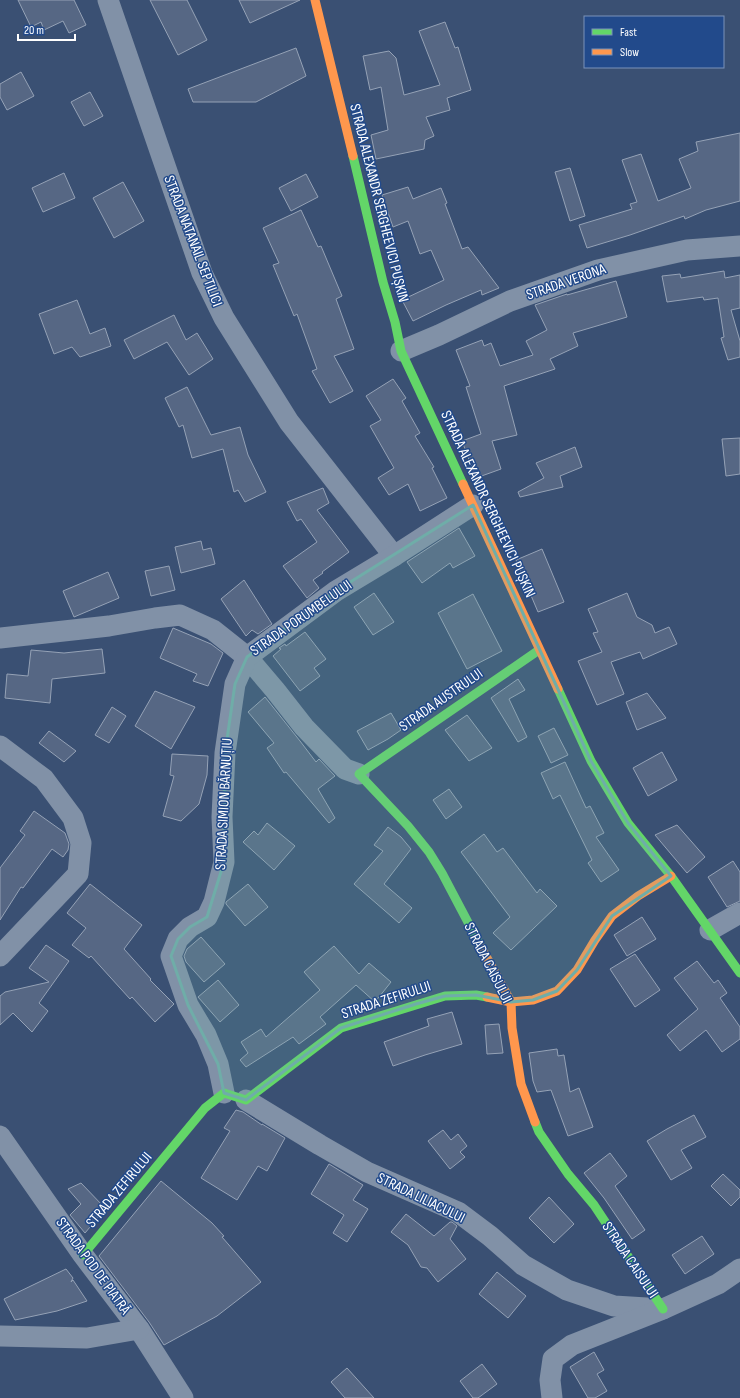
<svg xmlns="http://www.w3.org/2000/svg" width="740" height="1398" font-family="'Sofia Sans Condensed',sans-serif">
	<rect width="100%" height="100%" fill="#3a5073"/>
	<g fill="#566784" stroke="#95a2b6">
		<polygon points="18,0 74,0 86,25 69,33 63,21 44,30 41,22 31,27"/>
		<polygon points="150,0 187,0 207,40 178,55"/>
		<polygon points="239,0 300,0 250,23"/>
		<polygon points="445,22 455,48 458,47 471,90 447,98 450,110 426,117 434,136 425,140 424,149 376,159 371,135 388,130 381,87 370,90 363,56 389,51 396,58 404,95 440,85 419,31"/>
		<polygon points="296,48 306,76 256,102 193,102 188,89"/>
		<polygon points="21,72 34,96 7,110 0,97 0,84"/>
		<polygon points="90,92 103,116 84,126 71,102"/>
		<polygon points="740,133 740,201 706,210 685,219 684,216 630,235 587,248 579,225 632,209 630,204 637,202 622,160 641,154 658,201 691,188 679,159 698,151 696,142"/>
		<polygon points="570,168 585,216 570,221 555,172"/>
		<polygon points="64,173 75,198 43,212 32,188"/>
		<polygon points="306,174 318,197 291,211 279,188"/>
		<polygon points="123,182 144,221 114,238 93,198"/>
		<polygon points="408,187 413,199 441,188 447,203 445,204 462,249 468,247 499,288 482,295 481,290 446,305 413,321 402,300 444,280 431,250 420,254 408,221 393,227 382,195"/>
		<polygon points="301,210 318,247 321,246 342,296 336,299 354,349 334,356 353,391 330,403 312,371 317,369 297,314 294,316 273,265 279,263 263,228"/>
		<polygon points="724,271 725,278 740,275 740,308 731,310 740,341 740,357 728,360 721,338 724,337 718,298 704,300 703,297 667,302 662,276 680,274 681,278"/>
		<polygon points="616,281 627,317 573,333 578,346 550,359 555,369 504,386 517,435 492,441 501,469 476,478 462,441 481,434 466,387 470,386 456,350 482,340 484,346 491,343 500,366 533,355 526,341 547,330 535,305 567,294 567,295"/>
		<polygon points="77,300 90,334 105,328 111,346 80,357 72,347 54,354 39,314"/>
		<polygon points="174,315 186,340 197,333 213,359 189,375 167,342 134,359 124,340"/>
		<polygon points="393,379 406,398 402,401 420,433 415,436 434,467 432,468 447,498 420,511 408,484 389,495 378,478 394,468 370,426 381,420 366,396"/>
		<polygon points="187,387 211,435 240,427 248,455 266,492 245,502 238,490 234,492 223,449 192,458 183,425 179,427 165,398"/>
		<polygon points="740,438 740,474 726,476 722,439"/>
		<polygon points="575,447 582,467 560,476 563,487 520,497 518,492 544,478 536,463"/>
		<polygon points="323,488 329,503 317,510 349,552 322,572 323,573 313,580 319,588 307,598 283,566 317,542 301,519 297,521 287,502"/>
		<polygon points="459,528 475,556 453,568 450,563 422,583 407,562"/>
		<polygon points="201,541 203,550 211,548 215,564 181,573 175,547"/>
		<polygon points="542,549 564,602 538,612 516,560"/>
		<polygon points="169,566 175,590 151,596 145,571"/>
		<polygon points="108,572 119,598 74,617 63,591"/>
		<polygon points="244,580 272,624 258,634 252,630 246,636 221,599"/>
		<polygon points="374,593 394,622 373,635 354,607"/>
		<polygon points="627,593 637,617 652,625 655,633 669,627 677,644 643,659 640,652 611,662 624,694 597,705 578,661 602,652 593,633 598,632 588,609"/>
		<polygon points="473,594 502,651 467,669 438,613"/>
		<polygon points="173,628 211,644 223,653 208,686 193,681 197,674 160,658"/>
		<polygon points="305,632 326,659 314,668 320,676 300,691 273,656 281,649 279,648 285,644 286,646"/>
		<polygon points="102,649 105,673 52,679 50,703 5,698 7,674 28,676 31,650 64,653"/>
		<polygon points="518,679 525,690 509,699 527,737 518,742 491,698"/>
		<polygon points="155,691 195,707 171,749 135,726"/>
		<polygon points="647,693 666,718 637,730 626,702"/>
		<polygon points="265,697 300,741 316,762 319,759 335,776 318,789 335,818 329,823 286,772 284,773 267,748 274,743 248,712"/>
		<polygon points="112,707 126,716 109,743 95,735"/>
		<polygon points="391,713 401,730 388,739 368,750 357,731"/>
		<polygon points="467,715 492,748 469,761 445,730"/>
		<polygon points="554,728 568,755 551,763 538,736"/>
		<polygon points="49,731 76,751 64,762 39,743"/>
		<polygon points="662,752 677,780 648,796 633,768"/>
		<polygon points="172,754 208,756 207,775 199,804 181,821 163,816 174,776 170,775"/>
		<polygon points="565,762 586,808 590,806 604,833 596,837 619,870 601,882 588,863 592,860 560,795 553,799 541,773"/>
		<polygon points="449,789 462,807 446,819 433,800"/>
		<polygon points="34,811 65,833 69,844 68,850 63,857 52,849 23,888 21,887 0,920 0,868 25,835 20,831"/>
		<polygon points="267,823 295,846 274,870 243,842 254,831 258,835"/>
		<polygon points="677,825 705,857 687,873 655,835"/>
		<polygon points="388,827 401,837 411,849 384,884 412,908 399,923 354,884 383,851 374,845"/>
		<polygon points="484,834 497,852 503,848 537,893 540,889 557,906 511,950 493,933 510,917 461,852"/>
		<polygon points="733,861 740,872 740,901 727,907 708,877"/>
		<polygon points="90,884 142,925 124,949 151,979 150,980 174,1004 155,1022 132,997 130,999 91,956 89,958 72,945 86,928 67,913"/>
		<polygon points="248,884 268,907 245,926 226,904 226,902"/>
		<polygon points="642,917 656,939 627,956 614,935"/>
		<polygon points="201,937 225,964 204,982 186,962 184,956 187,949"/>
		<polygon points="46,945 69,961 39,1003 48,1011 32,1032 13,1013 0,1025 0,996 5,992 49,982 29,968"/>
		<polygon points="334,946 359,974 369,963 391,982 375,1002 356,985 320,1017 326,1024 299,1044 293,1037 246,1067 240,1060 248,1053 241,1042 261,1029 266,1037 320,990 304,972"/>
		<polygon points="635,954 660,990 635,1007 610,969"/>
		<polygon points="697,961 714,983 718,980 727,993 720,998 740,1027 740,1039 722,1052 706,1030 680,1051 667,1035 698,1009 674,978"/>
		<polygon points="218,980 239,1005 220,1022 198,997"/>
		<polygon points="452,1012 462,1044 425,1055 393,1066 384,1042 429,1026 427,1019"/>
		<polygon points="499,1024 503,1053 487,1054 485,1025"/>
		<polygon points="557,1049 558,1056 564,1055 570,1092 579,1088 593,1127 568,1136 551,1090 537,1092 533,1081 529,1053"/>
		<polygon points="236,1110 243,1112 262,1125 262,1124 285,1138 267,1171 258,1166 237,1200 201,1178 230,1131 224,1128"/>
		<polygon points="694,1115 706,1137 681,1150 692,1168 671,1180 647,1141 667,1129"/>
		<polygon points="443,1130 451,1140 458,1134 467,1146 460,1152 465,1157 450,1169 428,1141"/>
		<polygon points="610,1153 627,1176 615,1186 645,1230 632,1239 604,1198 584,1173"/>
		<polygon points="329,1164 363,1185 353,1200 368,1209 347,1242 333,1233 344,1215 311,1194"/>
		<polygon points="723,1174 740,1190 740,1197 731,1206 711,1186"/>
		<polygon points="161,1181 212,1223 224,1236 222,1237 261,1282 217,1316 164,1345 149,1322 99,1256"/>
		<polygon points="81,1183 104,1207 101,1214 85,1233 70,1215 81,1204 68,1189"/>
		<polygon points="549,1197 574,1224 554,1243 529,1218"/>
		<polygon points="406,1214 434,1236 450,1222 452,1222 457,1226 450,1239 466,1259 438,1282 427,1268 421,1267 408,1245 391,1232"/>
		<polygon points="702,1236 714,1254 685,1274 672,1255"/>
		<polygon points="66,1269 73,1278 71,1282 73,1280 87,1301 57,1311 15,1320 4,1299"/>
		<polygon points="497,1272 526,1296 508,1318 479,1294"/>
		<polygon points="594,1352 604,1370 597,1374 607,1391 595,1398 588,1398 570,1367"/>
		<polygon points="482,1364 497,1384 478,1398 473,1398 460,1381"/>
		<polygon points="347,1368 374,1398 345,1398 331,1382"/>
	</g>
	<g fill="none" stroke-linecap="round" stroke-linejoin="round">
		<g stroke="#8191a7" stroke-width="21">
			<polyline points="108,0 202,273 224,318 289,422 394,556"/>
			<polyline points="401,351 439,335 510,301 598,270 687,250 740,246"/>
			<polyline points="0,638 109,626 155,618 180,615 213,630 247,657 275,690 304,727 345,769 359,774"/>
			<polyline points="0,746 44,779 73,818 81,843 78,874 0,956"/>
			<polyline points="710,930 740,913"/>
			<polyline points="224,1093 218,1064 206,1035 188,1005 171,956 178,939 190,927 207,917 214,902 224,862 222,817 225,753 235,684 247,657 336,591 394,556 473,505"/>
			<polyline points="246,1100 320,1145 367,1172 458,1212 490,1236 523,1265 567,1290 614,1306 663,1309"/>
			<polyline points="0,1136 83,1255 139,1329 183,1398"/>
			<polyline points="0,1336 87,1338 139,1329"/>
			<polyline points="552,1398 550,1380 553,1359 572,1345 663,1309 718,1284 740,1269"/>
		</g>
		<g stroke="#63d668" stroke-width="9">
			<polyline points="353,156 383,282 395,322 401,351 463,484"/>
			<polyline points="558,689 591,761 628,823 671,876 740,973"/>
			<polyline points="481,947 442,873 429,852 408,826 359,774 539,650"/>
			<polyline points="535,1122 539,1132 568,1174 594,1205 663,1309"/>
			<polyline points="83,1255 205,1108 224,1093 246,1100 341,1028 445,996 476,995 487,997"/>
		</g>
		<g stroke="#ff974d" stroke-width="9">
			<polyline points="315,0 353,156"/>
			<polyline points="463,484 558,689"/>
			<polyline points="481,947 511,1002 512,1028 521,1084 535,1122"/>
			<polyline points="487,997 511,1002 533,1000 557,991 577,970 595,940 612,916 638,896 671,876"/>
		</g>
	</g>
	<path fill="#6fada8" fill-opacity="0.2" stroke="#6fada8" stroke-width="3" stroke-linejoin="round" d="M473 505 591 761 628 823 671 876 612 916 577 970 557 991 533 1000 511 1002 476 995 445 996 416 1004 341 1028 246 1100 224 1093 218 1064 188 1005 171 956 178 939 190 927 207 917 224 862 225 753 235 684 247 657 336 591Z"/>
	<g text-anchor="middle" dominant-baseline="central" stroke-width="3" stroke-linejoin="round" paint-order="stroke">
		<g font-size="15" fill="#fff" stroke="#224a8b">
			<text transform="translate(379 203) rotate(76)">STRADA ALEXANDR SERGHEEVICI PUȘKIN</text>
			<text transform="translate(193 241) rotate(69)">STRADA NATANAIL SEPTILICI</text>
			<text transform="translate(566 282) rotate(-19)">STRADA VERONA</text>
			<text transform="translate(488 504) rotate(65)">STRADA ALEXANDR SERGHEEVICI PUȘKIN</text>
			<text transform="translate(301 618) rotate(-35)">STRADA PORUMBELULUI</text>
			<text transform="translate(441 700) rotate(-35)">STRADA AUSTRULUI</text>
			<text transform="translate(224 804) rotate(-87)">STRADA SIMION BĂRNUȚIU</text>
			<text transform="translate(488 963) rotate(63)">STRADA CAISULUI</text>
			<text transform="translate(386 1000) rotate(-18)">STRADA ZEFIRULUI</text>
			<text transform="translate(119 1190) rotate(-50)">STRADA ZEFIRULUI</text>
			<text transform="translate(421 1198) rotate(26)">STRADA LILIACULUI</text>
			<text transform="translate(630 1260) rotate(56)">STRADA CAISULUI</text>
			<text transform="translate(93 1266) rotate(54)">STRADA POD DE PIATRĂ</text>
		</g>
	</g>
	<rect x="584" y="16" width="140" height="52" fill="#224a8b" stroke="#7a92b9"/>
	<rect x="592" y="29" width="20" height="6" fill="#63d668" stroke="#7a92b9"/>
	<text x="620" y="36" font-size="12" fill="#ffffff">Fast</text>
	<rect x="592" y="49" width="20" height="6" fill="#ff974d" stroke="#7a92b9"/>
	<text x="620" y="56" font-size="12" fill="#ffffff">Slow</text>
	<path d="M18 34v6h57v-6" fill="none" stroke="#ffffff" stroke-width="2"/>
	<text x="24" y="34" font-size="12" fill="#ffffff" stroke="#224a8b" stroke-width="3" paint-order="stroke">20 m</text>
</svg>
